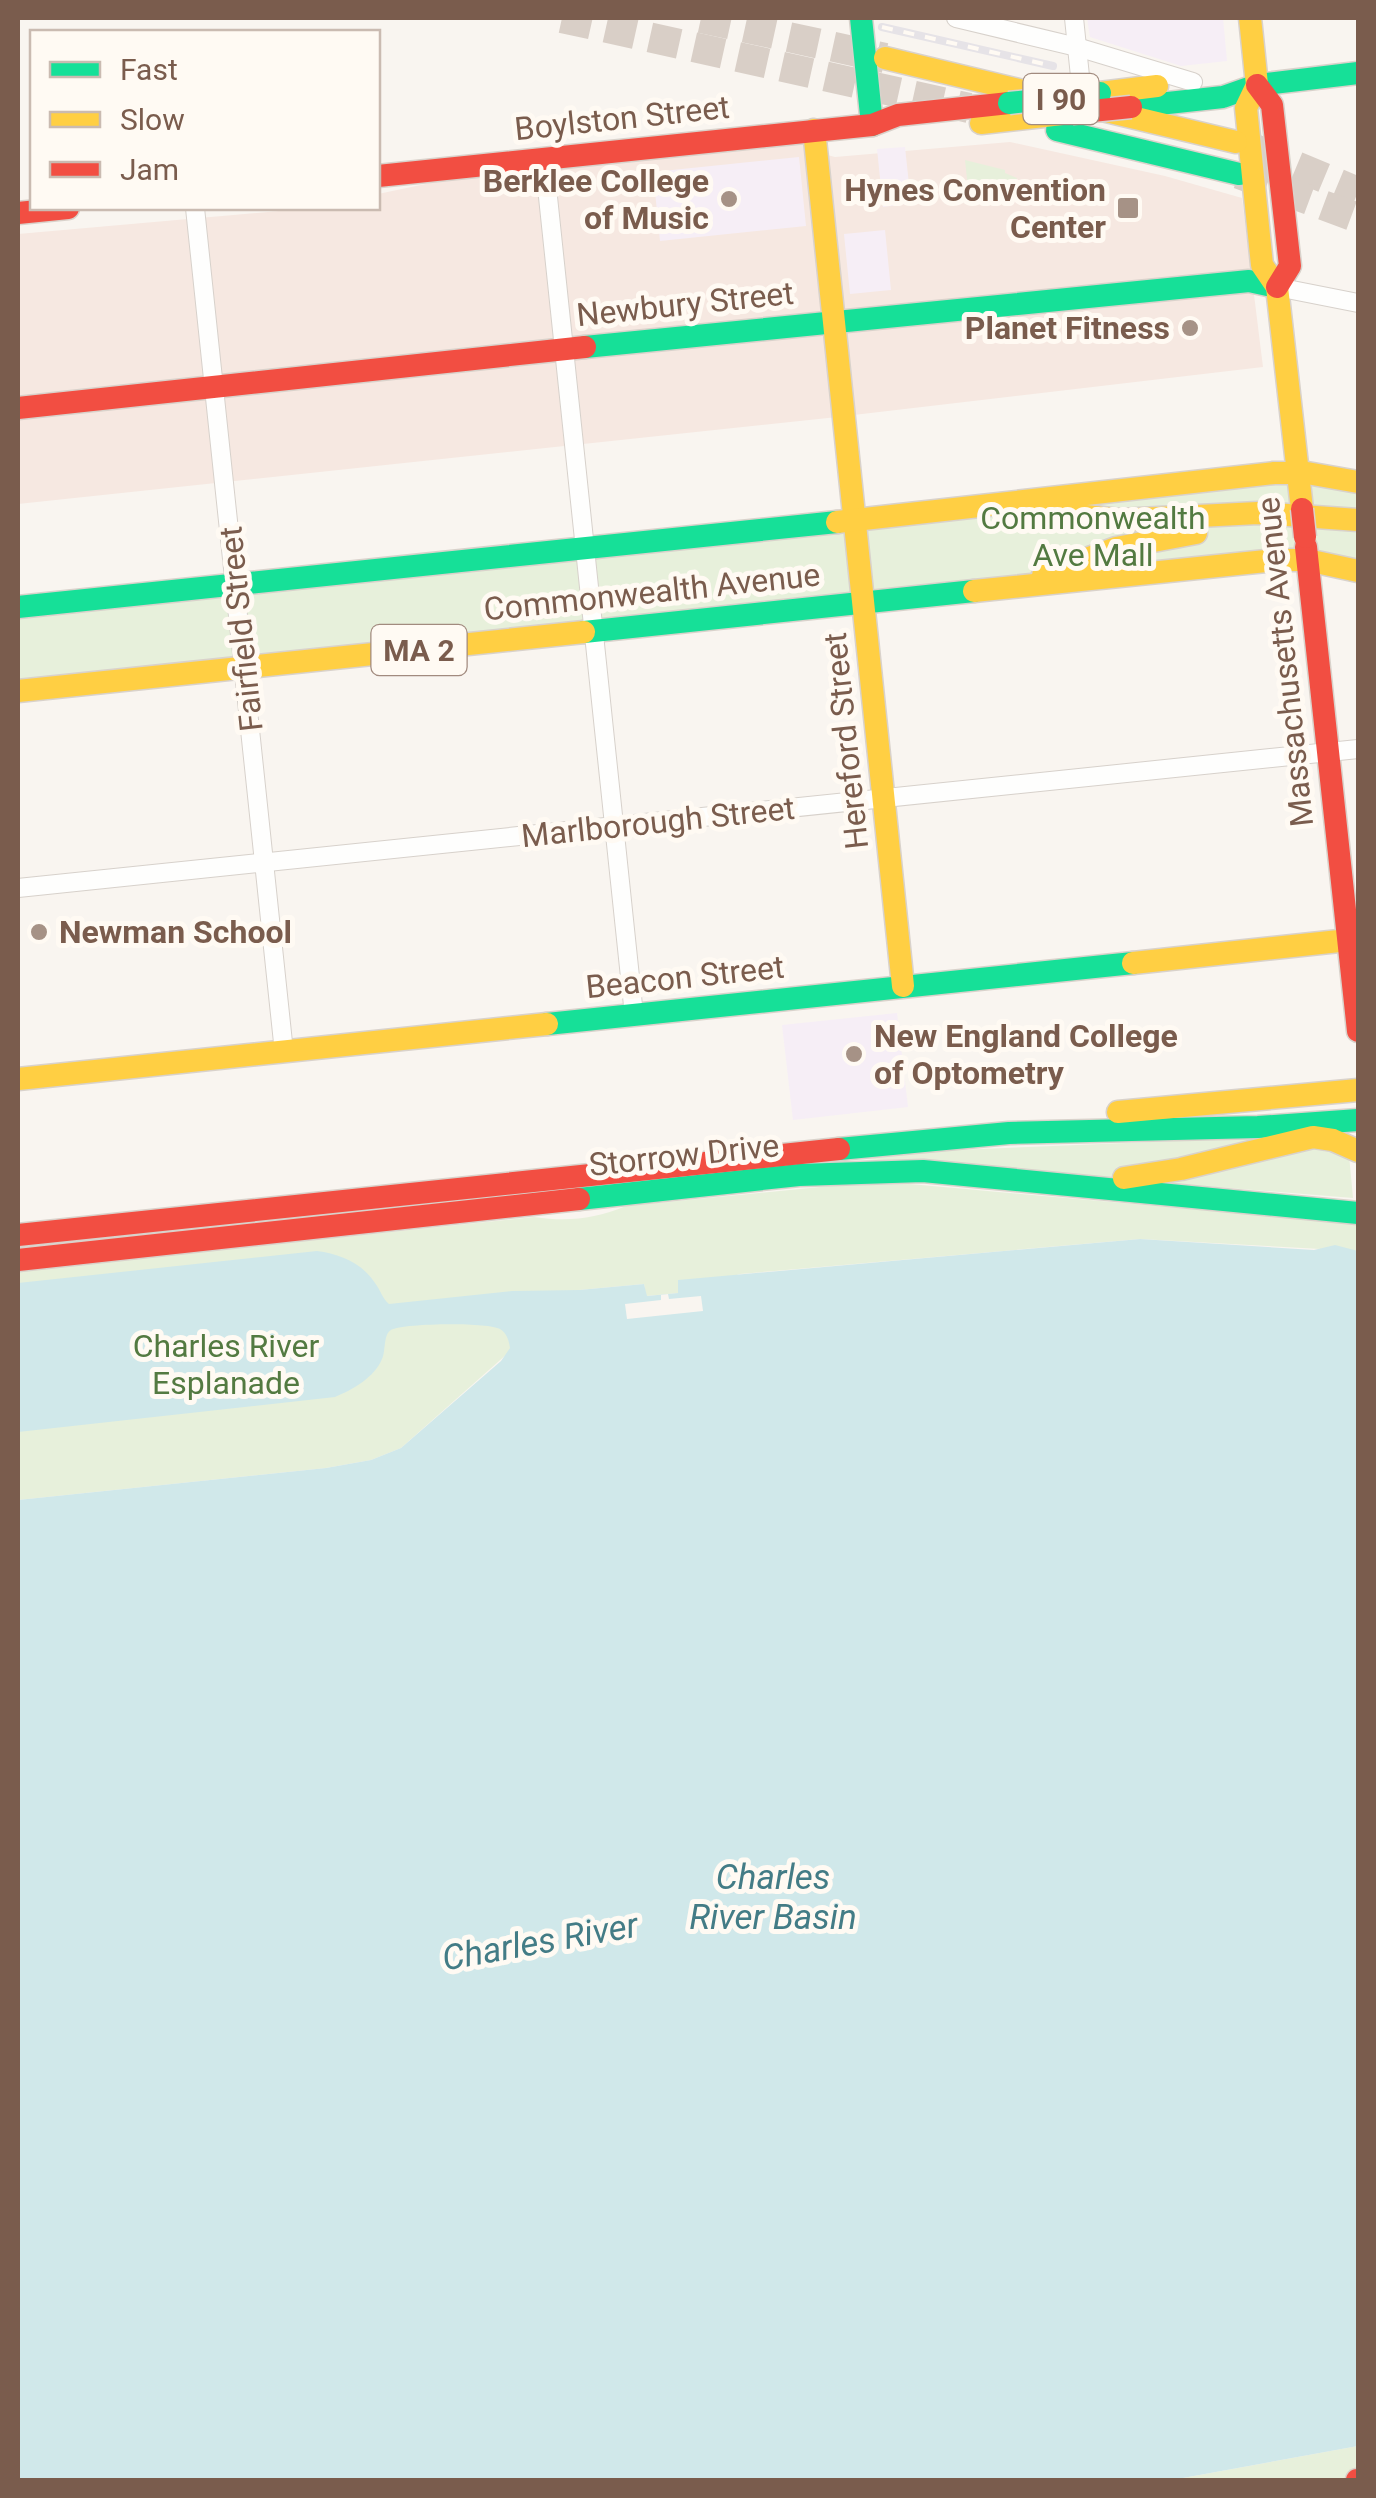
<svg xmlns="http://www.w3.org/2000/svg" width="1376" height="2498" font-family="Roboto,sans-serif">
	<rect width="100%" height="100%" fill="#f9f5f0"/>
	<polygon fill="#f6e8e1" points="814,130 816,152 835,157 1010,142 1165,176 1242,198 1263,367 828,418 18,504 18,234 312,208 378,208 378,194 544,159"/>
	<g fill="#f6eef6">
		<polygon points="1087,18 1223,18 1227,61 1181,66 1090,37"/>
		<polygon points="905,147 911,203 883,207 877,149"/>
		<polygon points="799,157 806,226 660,241 653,172"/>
		<polygon points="885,230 891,290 850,294 844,234"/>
		<polygon points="897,1013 908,1107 793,1120 782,1025"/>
	</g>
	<g fill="#e7f0db">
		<polygon points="965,160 1005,170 1005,173 1017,178 1014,186 1020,188 1023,180 1032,184 1033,189 1031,192 969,198"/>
		<polygon points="1272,483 1358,490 1358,561 18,681 18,618"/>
		<polygon points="1347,1134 1353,1198 866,1159 929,1151"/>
		<path d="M910 1184 1358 1224V1251L1140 1239 740 1274 679 1293 646 1296 644 1284 579 1290 401 1448 371 1460 326 1468 18 1500V1271L534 1217C568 1222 594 1219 626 1206L830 1186Z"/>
		<polygon points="1358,2446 1358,2480 1172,2480"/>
	</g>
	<path fill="#d0e8ea" d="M1140 1239 1314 1250 1335 1245 1358 1251V2446L1172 2480H18V1500L326 1468 371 1460 401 1448 501 1361 510 1348C509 1341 507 1333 500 1329 488 1322 403 1323 391 1330 383 1335 386 1351 382 1359 375 1377 352 1390 335 1397L18 1432V1283L317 1251C340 1254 362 1263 375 1283 381 1291 382 1298 389 1304L512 1291 579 1290 644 1284 647 1296 678 1293V1280Z"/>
	<polygon fill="#f9f5f0" points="668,1294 669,1299 701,1296 703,1311 627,1319 625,1304 661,1300 661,1295"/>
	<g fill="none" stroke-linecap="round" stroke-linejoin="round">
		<g stroke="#d9cfc7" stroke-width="30" stroke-dasharray="30 15" stroke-linecap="butt">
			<polyline points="562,18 969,108"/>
			<polyline points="701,18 885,58"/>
			<polyline points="1255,149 1358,192"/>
			<polyline points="1239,174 1358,218"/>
		</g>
		<g stroke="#d7d1cb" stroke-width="20">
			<g id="street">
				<polyline points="956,18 1077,47 1193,82"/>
				<polyline points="1074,18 1081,86"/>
				<polyline points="544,159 634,1015"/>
				<polyline points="195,208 284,1052"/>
				<polyline points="1277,287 1358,303"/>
				<polyline points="18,888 1358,749"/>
			</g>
		</g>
		<g stroke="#d9d2cb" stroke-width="25">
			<g id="fast">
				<polyline points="861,18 872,125"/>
				<polyline points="1131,107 1223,97 1257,85 1358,73"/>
				<polyline points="1057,130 1239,174"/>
				<polyline points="585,347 1249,281 1277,287"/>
				<polyline points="18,607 837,522"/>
				<polyline points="584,632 974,591"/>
				<polyline points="547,1024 1133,963"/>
				<polyline points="839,1149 1009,1133 1258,1127 1358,1120"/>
				<polyline points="579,1199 799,1175 923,1171 1358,1213"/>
			</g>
		</g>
		<g stroke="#d9d2cb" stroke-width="25">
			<g id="slow">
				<polyline points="1250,18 1257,85 1246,108 1262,265 1277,287 1302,509"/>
				<polyline points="885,58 1236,142"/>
				<polyline points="1100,93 1157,86"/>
				<polyline points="981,123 1062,114"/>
				<polyline points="814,130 903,986"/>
				<polyline points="1035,510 1119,520 1258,513 1358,520"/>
				<polyline points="837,522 1274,473 1307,473 1358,482"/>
				<polyline points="1043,575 1116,548 1196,533"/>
				<polyline points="974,591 1276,560 1307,560 1358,571"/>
				<polyline points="18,691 584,632"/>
				<polyline points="1133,963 1358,939"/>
				<polyline points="18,1079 547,1024"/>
				<polyline points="1118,1112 1358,1090"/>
				<polyline points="1124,1178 1181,1169 1313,1137 1333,1140 1358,1151"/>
			</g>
		</g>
		<g stroke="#d9d2cb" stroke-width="25">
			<g id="jam">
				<polyline points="1257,85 1272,105 1290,266 1277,287"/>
				<polyline points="378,176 872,125 898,115 1009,103"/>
				<polyline points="18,213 68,208"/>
				<polyline points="18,408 585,347"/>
				<polyline points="1306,547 1358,1031"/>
				<polyline points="18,1235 839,1149"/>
				<polyline points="18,1260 579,1199"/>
				<polyline points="1357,2480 1358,2480"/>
			</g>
		</g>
		<use href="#street" stroke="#fefefd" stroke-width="18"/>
		<use href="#fast" stroke="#16e098" stroke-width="22"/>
		<use href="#slow" stroke="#ffcf43" stroke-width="22"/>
		<use href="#jam" stroke="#f24e42" stroke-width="22"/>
		<g stroke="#e6e3e7" stroke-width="8">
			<polyline id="rail" points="882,27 1053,66"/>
		</g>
		<use href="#rail" stroke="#fffaf3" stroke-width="4" stroke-dasharray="11" stroke-linecap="butt"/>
		<g stroke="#dad1cc" stroke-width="25" stroke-linecap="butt">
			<polyline id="fast-bridge" points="1009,103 1100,93"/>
		</g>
		<g stroke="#dad1cc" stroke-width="25" stroke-linecap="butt">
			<g id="jam-bridge">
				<polyline points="1072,113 1131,107"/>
				<polyline points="1302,509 1305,537"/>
			</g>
		</g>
		<use href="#fast-bridge" stroke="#16e098" stroke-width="22"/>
		<use href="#jam-bridge" stroke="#f24e42" stroke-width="22"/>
	</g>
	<g fill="#a69286" stroke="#fffaf3" stroke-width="4">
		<circle cx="729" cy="199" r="10"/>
		<rect x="1116" y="196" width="24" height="24" rx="5"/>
		<circle cx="1190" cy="328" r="10"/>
		<circle cx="39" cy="932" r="10"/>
		<circle cx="854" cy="1054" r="10"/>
	</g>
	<g text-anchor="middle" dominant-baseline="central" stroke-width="10" stroke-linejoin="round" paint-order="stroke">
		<g fill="#fffaf3" stroke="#a28b7f" stroke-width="2.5">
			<rect x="1023.5" y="74" width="75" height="50" rx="8"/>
			<rect x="371.5" y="625" width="95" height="50" rx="8"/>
		</g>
		<g font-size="30" font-weight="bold" fill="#7a5c4d">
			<text x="1061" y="99">I 90</text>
			<text x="419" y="650">MA 2</text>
		</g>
		<g font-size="32" fill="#7a5c4d" stroke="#fffaf3">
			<text transform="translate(622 118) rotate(-6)">Boylston Street</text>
			<text transform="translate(685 304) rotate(-6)">Newbury Street</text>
			<text transform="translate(652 592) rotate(-6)">Commonwealth Avenue</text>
			<text transform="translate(241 629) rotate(-96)">Fairfield Street</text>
			<text transform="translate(1285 662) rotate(-96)">Massachusetts Avenue</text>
			<text transform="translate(846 741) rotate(-96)">Hereford Street</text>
			<text transform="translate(658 822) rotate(-6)">Marlborough Street</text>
			<text transform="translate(685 977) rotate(-6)">Beacon Street</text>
			<text transform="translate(684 1155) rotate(-6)">Storrow Drive</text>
		</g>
		<g font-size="32" font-weight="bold" fill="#7a5c4d" stroke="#fffaf3" text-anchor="end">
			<text x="709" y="181">Berklee College<tspan x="709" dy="37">of Music</tspan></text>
			<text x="1106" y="190">Hynes Convention<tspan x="1106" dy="37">Center</tspan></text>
			<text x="1170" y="328">Planet Fitness</text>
			<text x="59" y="932" text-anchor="start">Newman School</text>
			<text x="874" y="1036" text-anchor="start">New England College<tspan x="874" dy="37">of Optometry</tspan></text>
		</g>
		<g font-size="32" fill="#537a41" stroke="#fffaf3">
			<text x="1093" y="518">Commonwealth<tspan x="1093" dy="37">Ave Mall</tspan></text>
			<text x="226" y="1346">Charles River<tspan x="226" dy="37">Esplanade</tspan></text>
		</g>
		<g font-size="35" font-style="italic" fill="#437c86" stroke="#fffaf3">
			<text x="773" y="1877">Charles<tspan x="773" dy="40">River Basin</tspan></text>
			<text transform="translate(540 1942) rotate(-10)">Charles River</text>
		</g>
	</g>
	<rect width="1376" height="2498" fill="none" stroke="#7a5c4d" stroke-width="40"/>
	<rect x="30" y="30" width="350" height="180" fill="#fffaf3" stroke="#cabbb1" stroke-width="2.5"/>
	<rect x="50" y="62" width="50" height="15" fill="#16e098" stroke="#cabbb1" stroke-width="2.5"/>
	<text x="120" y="80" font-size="30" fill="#7a5c4d">Fast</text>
	<rect x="50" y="112" width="50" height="15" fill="#ffcf43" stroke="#cabbb1" stroke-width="2.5"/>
	<text x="120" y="130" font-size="30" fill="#7a5c4d">Slow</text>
	<rect x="50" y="162" width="50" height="15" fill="#f24e42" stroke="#cabbb1" stroke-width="2.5"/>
	<text x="120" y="180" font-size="30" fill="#7a5c4d">Jam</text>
</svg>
